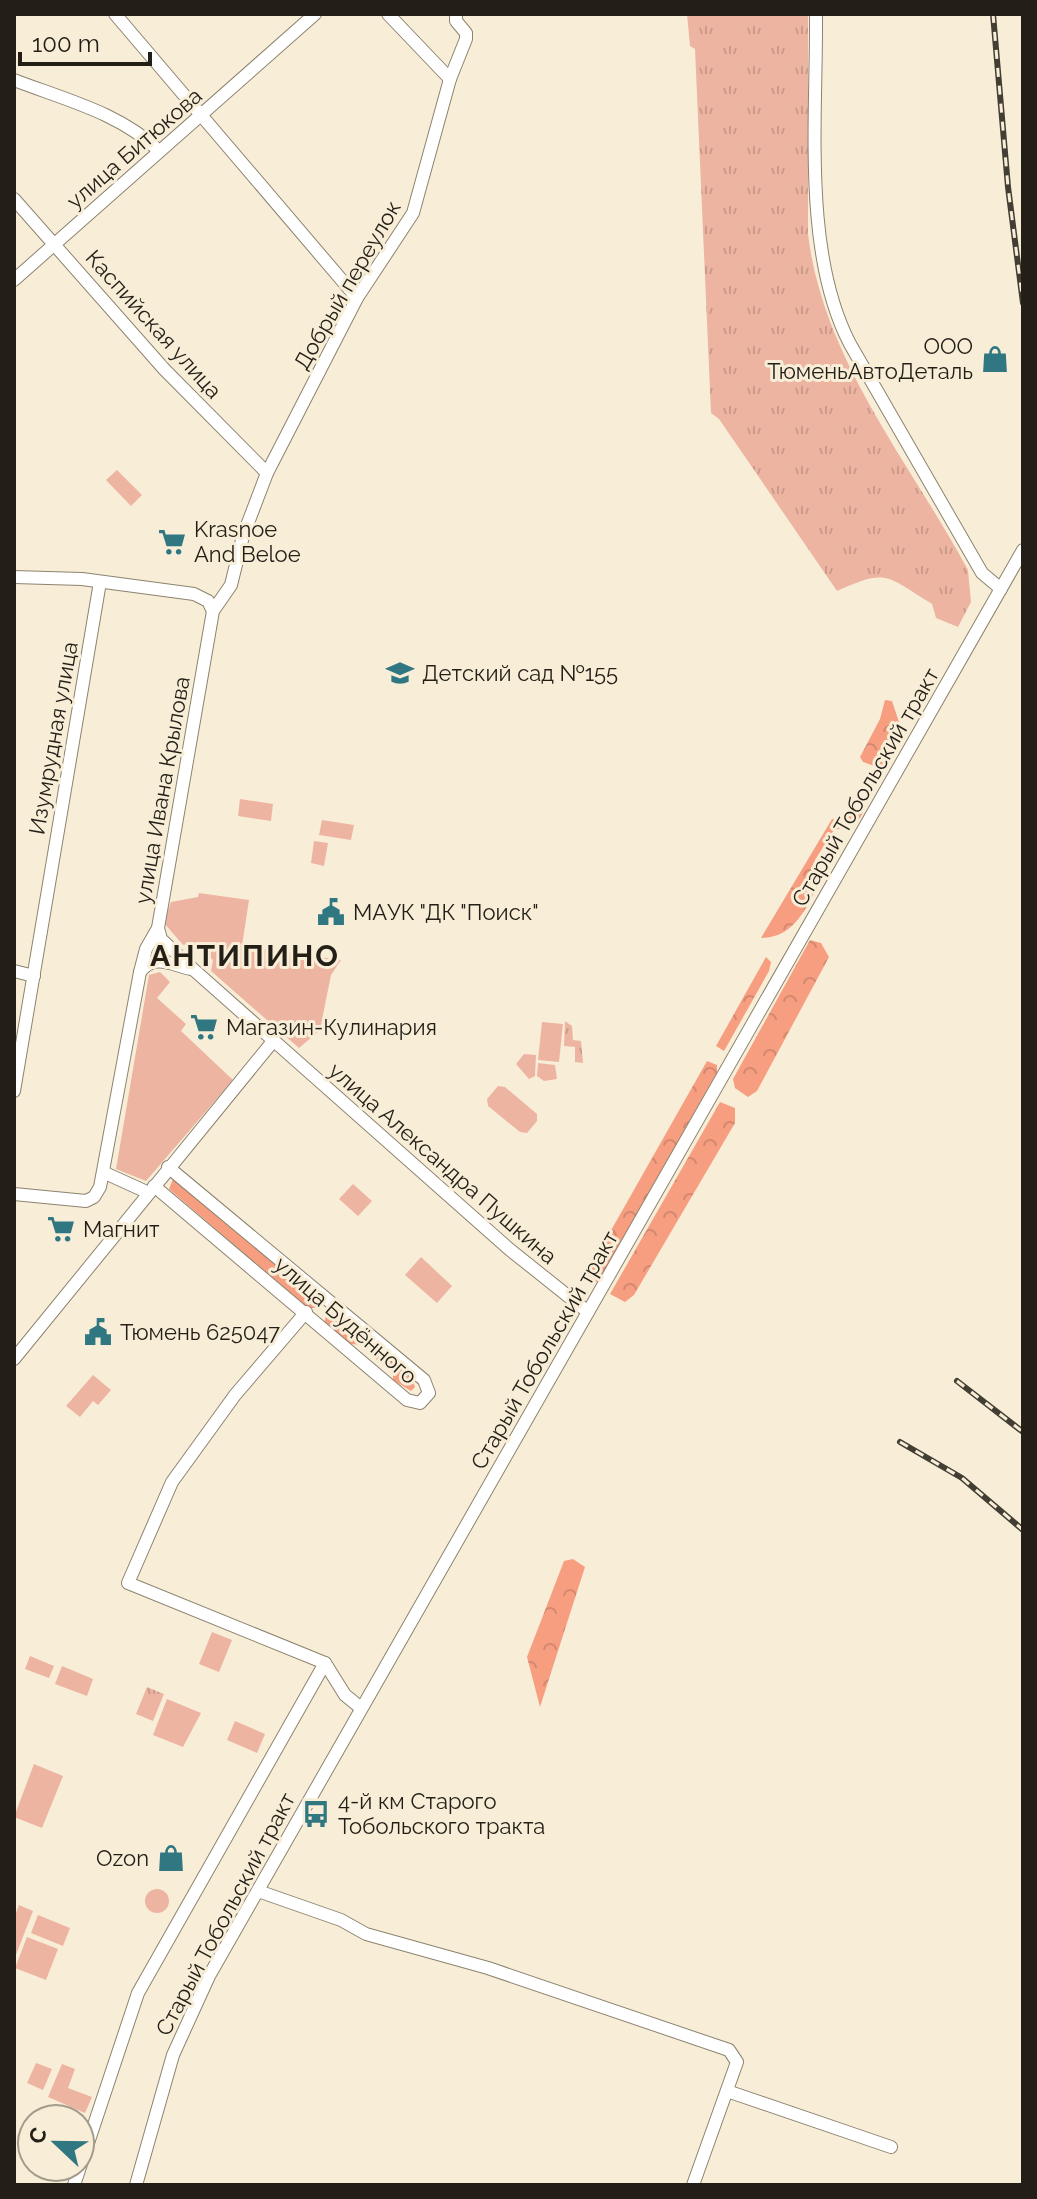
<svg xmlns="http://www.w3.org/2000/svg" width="1037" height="2199" font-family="Raleway,sans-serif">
	<defs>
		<pattern id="grass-tufts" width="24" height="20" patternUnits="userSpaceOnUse" patternTransform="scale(2)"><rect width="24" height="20" fill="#eeb4a2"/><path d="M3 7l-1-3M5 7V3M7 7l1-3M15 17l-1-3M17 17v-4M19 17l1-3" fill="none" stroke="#cc9a8b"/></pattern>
		<pattern id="forest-crowns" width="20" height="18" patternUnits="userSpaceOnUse" patternTransform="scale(2)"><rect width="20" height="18" fill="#f79e81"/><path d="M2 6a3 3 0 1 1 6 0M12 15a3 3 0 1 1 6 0" fill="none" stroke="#d3886f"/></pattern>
	</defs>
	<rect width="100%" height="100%" fill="#f8eed8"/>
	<g fill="url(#grass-tufts)">
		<path d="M687 14H808V234C823 360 910 462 968 570L971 602 958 627 936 618 932 604C886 576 888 568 837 591L719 419 711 413 695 49 690 46Z"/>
		<polygon points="565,1021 572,1026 573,1040 581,1041 583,1063 575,1062 575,1047 564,1046"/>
		<polygon points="147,1687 164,1694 153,1721 136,1714"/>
	</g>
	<g fill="url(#forest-crowns)">
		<polygon points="885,700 892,701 904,737 883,769 863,762 860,757 880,719"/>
		<path d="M857 810 863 812C858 825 847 827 834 830L815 860 813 865 823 876C808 904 796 938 761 938L832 819 839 820Z"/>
		<polygon points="810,940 821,943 829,957 757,1091 748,1097 735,1088 733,1079"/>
		<polygon points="766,957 771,962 769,971 728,1044 724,1051 716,1046"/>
		<polygon points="707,1061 717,1065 717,1072 600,1280 592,1284 584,1278"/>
		<polygon points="720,1102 735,1108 735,1123 634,1295 625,1302 610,1294"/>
		<polygon points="173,1179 318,1298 315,1308 308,1308 169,1189"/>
		<polygon points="327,1313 342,1317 369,1341 364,1345 350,1344 324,1323"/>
		<polygon points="377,1349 411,1377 415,1387 411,1391 393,1380 393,1373 371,1355"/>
		<polygon points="573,1559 585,1567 540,1707 527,1657 564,1561"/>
	</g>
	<g fill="#eeb4a2">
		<polygon points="117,470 142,495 131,506 106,480"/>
		<polygon points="240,799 273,804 271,821 238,816"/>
		<polygon points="322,820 354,825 351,840 319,835"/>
		<polygon points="314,841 328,843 324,866 311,863"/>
		<polygon points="199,893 249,900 242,946 341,960 331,975 320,1030 299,1048 211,971 213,960 193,943 183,945 164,923 171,902 198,897"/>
		<polygon points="160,972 170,982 157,998 186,1024 181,1031 233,1080 146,1181 116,1169 149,975"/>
		<polygon points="542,1022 563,1024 559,1062 538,1060"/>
		<polygon points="524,1054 536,1055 535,1076 529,1079 516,1064"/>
		<polygon points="538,1063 555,1065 557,1079 544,1081 537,1076"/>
		<polygon points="498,1086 505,1087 537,1114 537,1121 527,1133 520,1132 488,1106 487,1099"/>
		<polygon points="353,1184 372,1201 358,1216 339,1199"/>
		<polygon points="421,1257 452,1286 437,1303 405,1275"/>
		<polygon points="93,1375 111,1390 98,1405 93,1401 80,1417 66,1406"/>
		<polygon points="212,1632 232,1640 219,1672 199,1664"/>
		<polygon points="30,1656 54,1666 49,1678 25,1669"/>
		<polygon points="62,1666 93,1679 87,1696 55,1684"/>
		<polygon points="167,1699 201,1713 183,1747 153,1735"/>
		<polygon points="235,1721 265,1734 257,1753 227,1740"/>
		<polygon points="34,1764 63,1776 42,1828 14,1817"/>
		<circle cx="157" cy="1901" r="12"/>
		<polygon points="19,1905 33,1911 14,1960 14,1918"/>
		<polygon points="38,1915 70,1928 63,1946 31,1933"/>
		<polygon points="27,1937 58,1949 46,1980 15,1968"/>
		<polygon points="36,2063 52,2069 43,2090 27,2083"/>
		<polygon points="62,2064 75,2069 68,2088 92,2097 85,2113 48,2097"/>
	</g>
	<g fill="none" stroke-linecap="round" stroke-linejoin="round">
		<g stroke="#8c836f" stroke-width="14">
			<g id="minor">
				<polyline points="115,14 357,298"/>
				<polyline points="388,14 450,79"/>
				<path d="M816 14C817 116 802 252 850 344L982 573 1001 589"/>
				<path d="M14 80C63 99 121 113 159 151"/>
				<polyline points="14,199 164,369 267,473"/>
				<polyline points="14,280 315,14"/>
				<polyline points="14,577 82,579 194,594 208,601 213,611"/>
				<polyline points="158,928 161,939 194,970 509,1249 588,1312"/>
				<polyline points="14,971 34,976"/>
				<path d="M140 972C154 953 172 965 191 969"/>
				<polyline points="14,1091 100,582"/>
				<polyline points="105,1173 149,1193"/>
				<polyline points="154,1186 407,1400 420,1403 429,1393 424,1380 168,1167"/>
				<polyline points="14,1194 86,1201 94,1197 100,1187 140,972 146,949 158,928 213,611 231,585 243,536 267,473 357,298 413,213 450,79 466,39 466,33 456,21 456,14"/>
				<polyline points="306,1312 235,1395 172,1482 128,1583 325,1663 345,1695 361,1708"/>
				<polyline points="14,1359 274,1040"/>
				<polyline points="258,1891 341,1920 366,1934 488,1968 729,2050 737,2062 693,2185"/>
				<polyline points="727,2091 891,2147"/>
				<polyline points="74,2185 138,1993 325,1663"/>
				<polyline points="136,2185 173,2055 209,1976 1023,550"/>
			</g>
		</g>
		<use href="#minor" stroke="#fff" stroke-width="12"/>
		<g stroke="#433e34" stroke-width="6">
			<g id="rail">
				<polyline points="993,14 1008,187 1023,303"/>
				<polyline points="957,1381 1023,1432"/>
				<polyline points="900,1442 962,1478 1023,1530"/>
			</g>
		</g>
		<use href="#rail" stroke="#f8eed8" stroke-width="3" stroke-dasharray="9" stroke-linecap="butt"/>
	</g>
	<defs>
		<g id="shop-bare" transform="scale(2.16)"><path d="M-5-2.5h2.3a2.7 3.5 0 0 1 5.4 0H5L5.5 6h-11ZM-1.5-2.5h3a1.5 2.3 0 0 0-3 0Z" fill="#307781" stroke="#f8eed8" stroke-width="2.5" paint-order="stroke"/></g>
		<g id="supermarket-bare" transform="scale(2.16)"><path d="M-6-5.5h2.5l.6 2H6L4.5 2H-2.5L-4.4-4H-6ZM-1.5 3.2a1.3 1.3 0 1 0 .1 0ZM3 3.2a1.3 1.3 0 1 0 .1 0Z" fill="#307781" stroke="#f8eed8" stroke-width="2.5" paint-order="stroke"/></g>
		<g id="school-bare" transform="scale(2.16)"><path d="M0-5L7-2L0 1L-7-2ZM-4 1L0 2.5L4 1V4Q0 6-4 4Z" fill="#307781" stroke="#f8eed8" stroke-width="2.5" paint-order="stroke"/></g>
		<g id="civic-bare" transform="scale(2.16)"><path d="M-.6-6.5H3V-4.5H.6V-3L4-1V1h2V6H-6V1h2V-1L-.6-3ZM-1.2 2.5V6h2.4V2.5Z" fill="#307781" stroke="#f8eed8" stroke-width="2.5" paint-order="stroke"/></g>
		<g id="bus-bare" transform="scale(2.16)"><path d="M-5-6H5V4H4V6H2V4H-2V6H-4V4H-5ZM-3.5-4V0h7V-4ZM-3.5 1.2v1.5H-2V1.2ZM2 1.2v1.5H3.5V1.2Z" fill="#307781" stroke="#f8eed8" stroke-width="2.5" paint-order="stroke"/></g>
	</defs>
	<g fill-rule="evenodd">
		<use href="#shop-bare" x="995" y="359"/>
		<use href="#supermarket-bare" x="172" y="542"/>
		<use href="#school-bare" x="400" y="673"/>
		<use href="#civic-bare" x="331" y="912"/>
		<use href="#supermarket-bare" x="204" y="1027"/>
		<use href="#supermarket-bare" x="61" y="1229"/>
		<use href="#civic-bare" x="98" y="1332"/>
		<use href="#bus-bare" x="316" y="1814"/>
		<use href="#shop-bare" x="171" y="1858"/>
	</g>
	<g text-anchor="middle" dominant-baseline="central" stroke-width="6" stroke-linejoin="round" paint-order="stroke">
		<g font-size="22" fill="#231f17" stroke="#f8eed8">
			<text transform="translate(134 148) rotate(-41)">улица Битюкова</text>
			<text transform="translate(347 285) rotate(-60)">Добрый переулок</text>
			<text transform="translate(154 324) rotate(48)">Каспийская улица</text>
			<text transform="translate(53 738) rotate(-80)">Изумрудная улица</text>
			<text transform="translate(865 787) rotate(-60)">Старый Тобольский тракт</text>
			<text transform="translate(162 790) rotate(-80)">улица Ивана Крылова</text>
			<text transform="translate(443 1163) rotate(41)">улица Александра Пушкина</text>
			<text transform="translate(346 1320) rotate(41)">улица Будённого</text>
			<text transform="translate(544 1350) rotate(-60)">Старый Тобольский тракт</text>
			<text transform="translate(225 1914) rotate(-62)">Старый Тобольский тракт</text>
		</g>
		<g font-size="22" fill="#231f17" stroke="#f8eed8" text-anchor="start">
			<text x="973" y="346" text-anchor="end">ООО<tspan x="973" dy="25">ТюменьАвтоДеталь</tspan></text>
			<text x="194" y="529">Krasnoe<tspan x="194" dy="25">And Beloe</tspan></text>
			<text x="422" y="673">Детский сад №155</text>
			<text x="353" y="912">МАУК "ДК "Поиск"</text>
			<text x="226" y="1027">Магазин-Кулинария</text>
			<text x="83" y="1229">Магнит</text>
			<text x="120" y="1332">Тюмень 625047</text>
			<text x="338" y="1801">4-й км Старого<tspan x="338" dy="25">Тобольского тракта</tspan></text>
			<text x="149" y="1858" text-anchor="end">Ozon</text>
		</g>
		<g font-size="30" font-weight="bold" letter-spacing="2" fill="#231f17" stroke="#f8eed8">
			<text x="245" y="955">АНТИПИНО</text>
		</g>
	</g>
	<rect width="1037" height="2199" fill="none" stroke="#231f17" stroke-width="32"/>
	<g transform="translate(56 2143) rotate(292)"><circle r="38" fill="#f8eed8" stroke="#a39b8b" stroke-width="2"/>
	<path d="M0-6L14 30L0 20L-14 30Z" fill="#307781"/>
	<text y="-12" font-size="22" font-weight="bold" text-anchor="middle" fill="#231f17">С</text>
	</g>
	<path d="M20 52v12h130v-12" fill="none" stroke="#231f17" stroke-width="4"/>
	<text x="32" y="52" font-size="24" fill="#231f17" stroke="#f8eed8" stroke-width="6" paint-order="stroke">100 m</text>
</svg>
